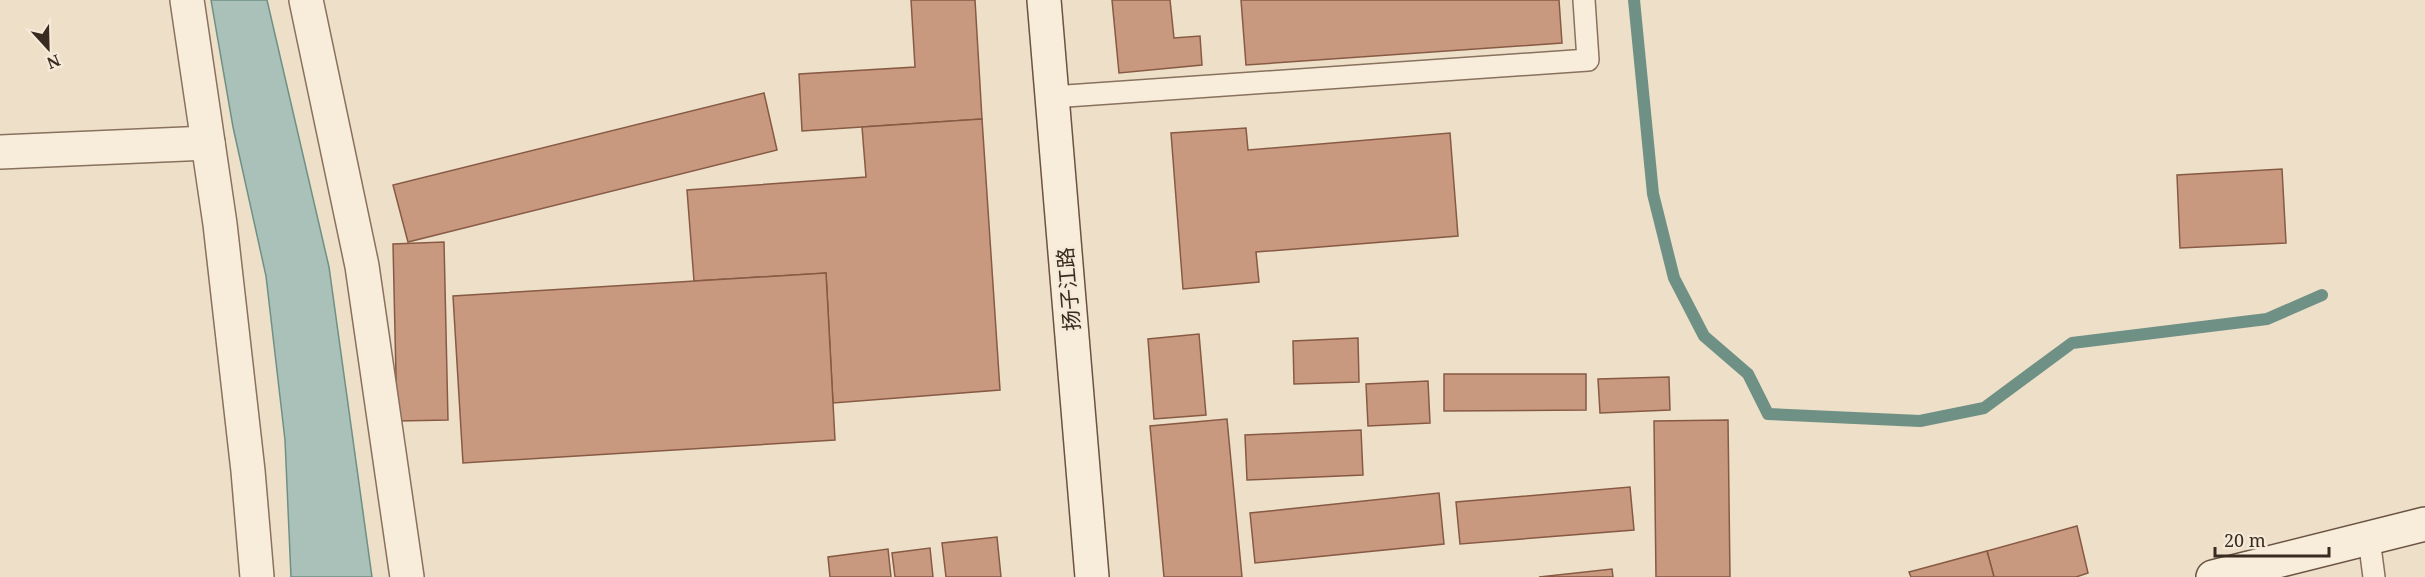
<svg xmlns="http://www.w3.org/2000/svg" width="2425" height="577" font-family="'Noto Serif','Noto Sans SC',serif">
	<rect width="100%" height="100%" fill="#eddfc8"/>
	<polygon fill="#a9c1b8" stroke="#6f9085" stroke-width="1.5" points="211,0 267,0 329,267 372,577 291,577 285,440 266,276 233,127"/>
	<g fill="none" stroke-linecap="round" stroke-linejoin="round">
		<polyline stroke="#6f9085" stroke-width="12" points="1634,0 1653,194 1674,278 1704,336 1748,374 1768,414 1920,421 1984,408 2072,343 2267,319 2322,295"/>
	</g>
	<g fill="#c9997f" stroke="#875a44" stroke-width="1.5">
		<polygon points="911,0 975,0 982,119 802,131 799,74 915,67"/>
		<polygon points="1112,0 1170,0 1174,38 1200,36 1202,65 1119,73"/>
		<polygon points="1241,0 1559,0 1562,43 1246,65"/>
		<polygon points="764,93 777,150 408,242 393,185"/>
		<polygon points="982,119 1000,390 833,403 826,273 694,281 687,190 866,177 862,127"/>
		<polygon points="1246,128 1248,150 1450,133 1458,236 1256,252 1259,282 1183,289 1171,133"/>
		<polygon points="2282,169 2286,243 2180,248 2177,175"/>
		<polygon points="444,242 448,420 397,421 393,244"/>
		<polygon points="826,273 835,440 463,463 453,296"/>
		<polygon points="1199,334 1206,415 1154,419 1148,339"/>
		<polygon points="1358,338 1359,382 1294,384 1293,341"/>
		<polygon points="1444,374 1586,374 1586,410 1444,411"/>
		<polygon points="1669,377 1670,410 1600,413 1598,379"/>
		<polygon points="1428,381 1430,423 1368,426 1366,384"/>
		<polygon points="1227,419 1242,577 1164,577 1150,426"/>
		<polygon points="1728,420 1730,577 1656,577 1654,421"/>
		<polygon points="1361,430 1363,475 1247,480 1245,435"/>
		<polygon points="1630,487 1634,530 1460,544 1456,502"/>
		<polygon points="1439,493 1444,544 1255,563 1250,513"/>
		<polygon points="2077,526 2088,573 2076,577 1994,577 1987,551"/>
		<polygon points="997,537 1001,577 946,577 942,543"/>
		<polygon points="930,548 933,577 895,577 892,553"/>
		<polygon points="888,549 891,577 830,577 828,557"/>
		<polygon points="1987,551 1994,577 1911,577 1909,572"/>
		<polygon points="1612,569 1613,577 1539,577"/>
	</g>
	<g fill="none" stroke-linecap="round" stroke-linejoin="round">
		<g stroke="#88715d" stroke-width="24">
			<g id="lane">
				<polyline points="1052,97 1588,60 1584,0"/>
				<polyline points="2369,539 2374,577"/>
			</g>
		</g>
		<g stroke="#88715d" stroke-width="36">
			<g id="street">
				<polyline points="187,0 220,224 248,471 257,577"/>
				<polyline points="306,0 362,266 407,577"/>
				<polyline points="0,152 208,143"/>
			</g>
		</g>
		<g stroke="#6a5340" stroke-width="36">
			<g id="secondary">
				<polyline points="1044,0 1092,577"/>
				<polyline points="2213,577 2425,524"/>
			</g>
		</g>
		<use href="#lane" stroke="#f8eddb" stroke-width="21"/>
		<use href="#street" stroke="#f8eddb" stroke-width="33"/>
		<use href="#secondary" stroke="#f8eddb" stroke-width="33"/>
	</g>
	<g text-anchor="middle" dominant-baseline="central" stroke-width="4.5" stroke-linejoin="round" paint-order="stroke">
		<g font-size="21" fill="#392b20" stroke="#f5ead7">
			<text transform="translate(1068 289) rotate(-95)">扬子江路</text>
		</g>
	</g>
	<g transform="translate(48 48) rotate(158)" stroke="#f5ead7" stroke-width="4.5" paint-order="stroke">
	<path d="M0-4.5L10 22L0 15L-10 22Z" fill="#392b20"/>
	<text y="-9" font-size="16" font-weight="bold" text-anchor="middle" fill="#392b20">N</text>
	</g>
	<path d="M2215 547v9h114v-9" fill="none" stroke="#392b20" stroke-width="3"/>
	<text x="2224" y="547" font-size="18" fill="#392b20" stroke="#f5ead7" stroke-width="4.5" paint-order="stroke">20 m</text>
</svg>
